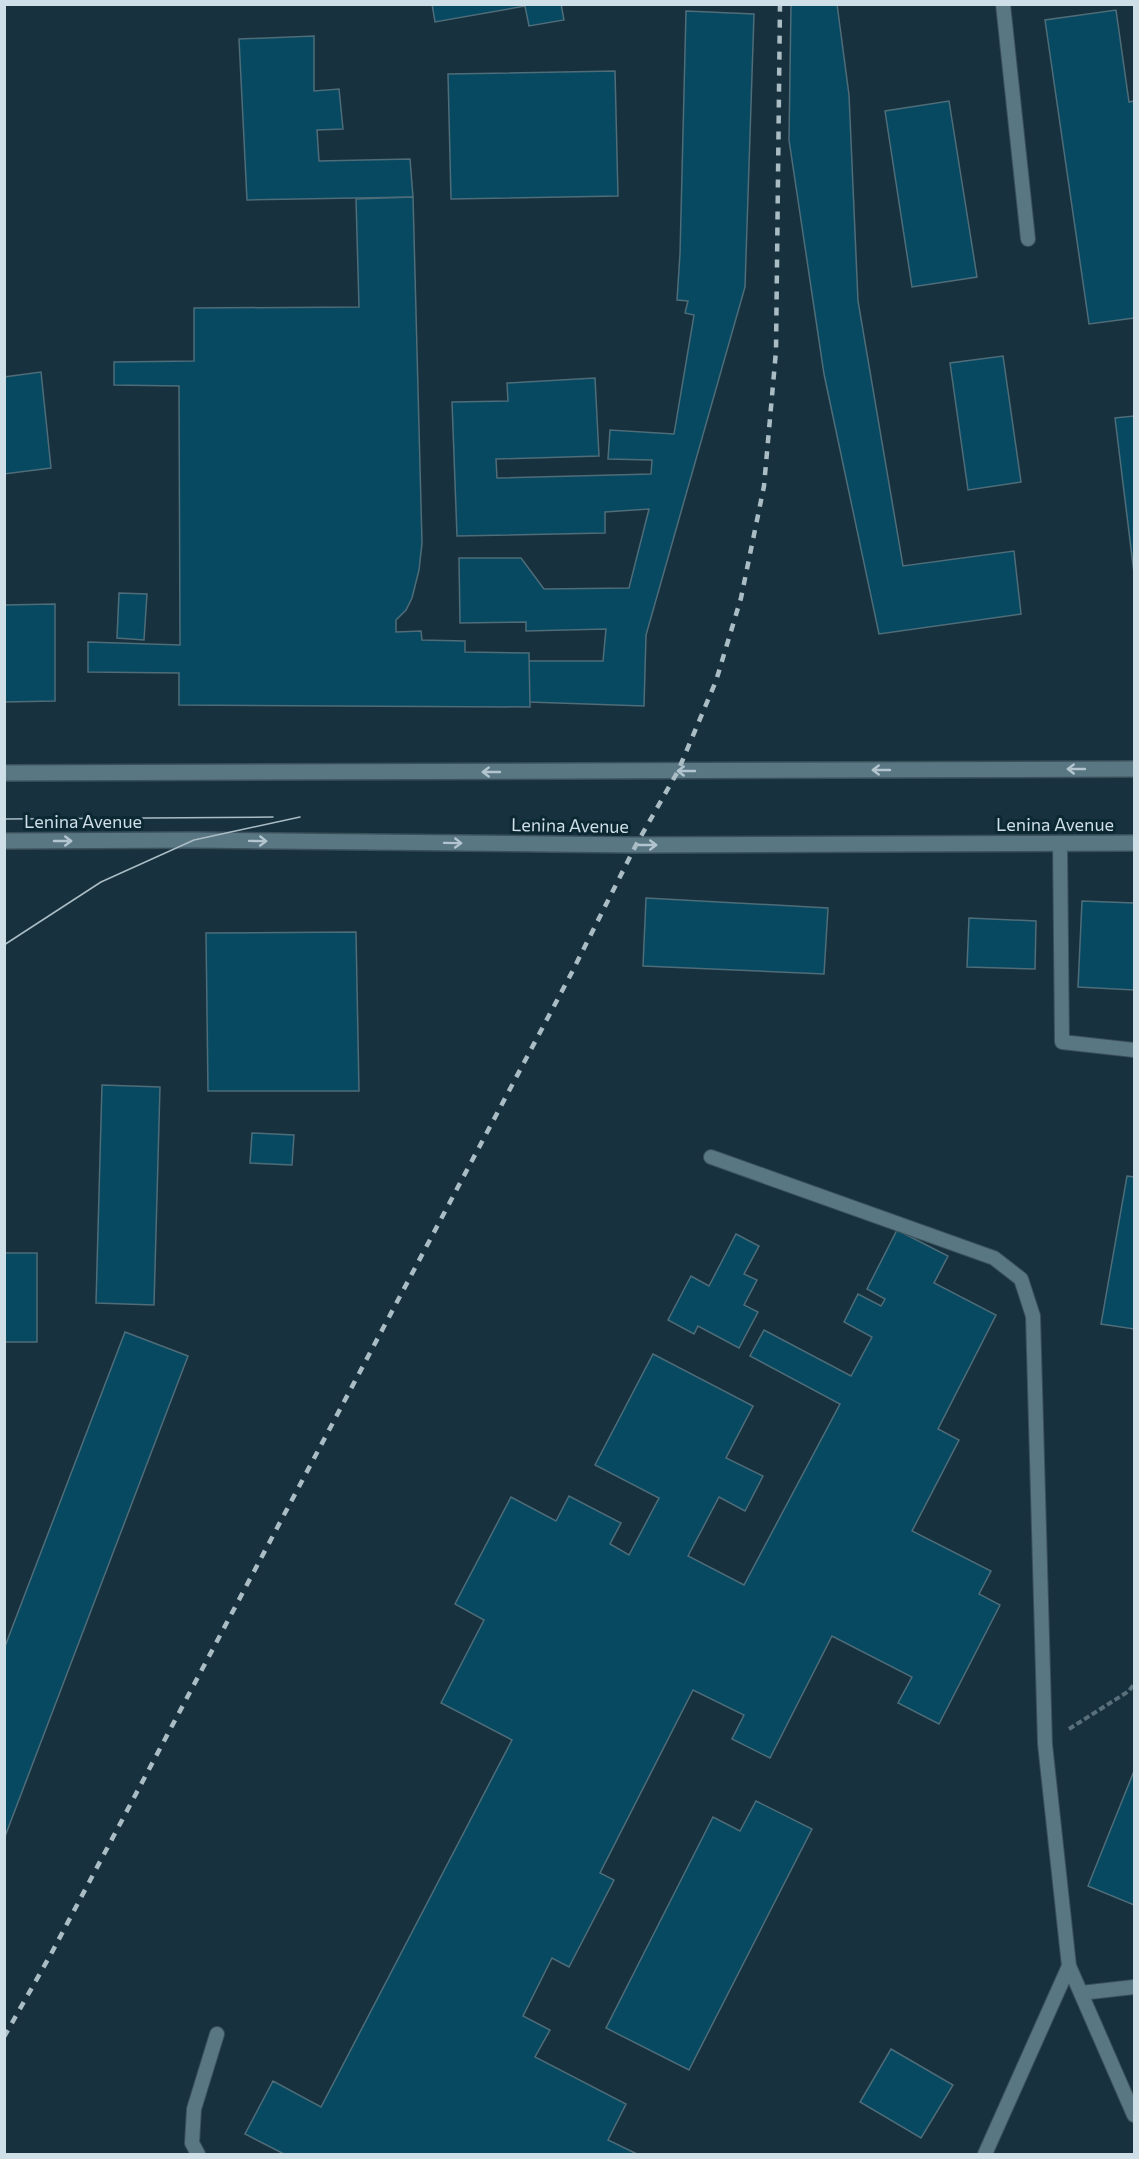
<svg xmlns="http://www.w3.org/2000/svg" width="1139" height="2159" font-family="Commissioner,sans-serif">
	<rect width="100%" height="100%" fill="#17323e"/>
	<g fill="#074961" stroke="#4f6c79" stroke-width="1.5">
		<polygon points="432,4 561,4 564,20 529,26 525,6 435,22"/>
		<polygon points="791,4 837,4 849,95 858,301 903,566 1014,551 1021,614 879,634 824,374 789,140"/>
		<polygon points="1116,10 1129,102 1134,101 1134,318 1089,324 1045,20"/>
		<polygon points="686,11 754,14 745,287 646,635 644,706 529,702 529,661 603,661 606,629 526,631 526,622 460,623 459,558 521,558 544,589 629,588 649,509 605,512 605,533 457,536 452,402 508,401 507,383 595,378 599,456 496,459 497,478 651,474 652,460 608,459 610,430 674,434 694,315 685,313 688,301 677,300 680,254"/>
		<polygon points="314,36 314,91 339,89 343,129 317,130 319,161 410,159 413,197 247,200 239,39"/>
		<polygon points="615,71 618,196 451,199 448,74"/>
		<polygon points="949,101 977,277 912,287 885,111"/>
		<polygon points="413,197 422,543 419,570 412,598 406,610 396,620 396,632 421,631 422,640 465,641 465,652 529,653 530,707 179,705 179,673 88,672 88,642 180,645 179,386 114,385 114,362 194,361 194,308 359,307 356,199"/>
		<polygon points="1003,356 1021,482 968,490 950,363"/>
		<polygon points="41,372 51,468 4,474 4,377"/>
		<polygon points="1134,416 1134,573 1115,418"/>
		<polygon points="119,593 147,594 144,640 117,638"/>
		<polygon points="55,604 55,701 4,702 4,605"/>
		<polygon points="646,898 828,908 824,974 643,966"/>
		<polygon points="1082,901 1134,903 1134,990 1078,987"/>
		<polygon points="969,918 1036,921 1035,969 967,967"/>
		<polygon points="356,932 359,1091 208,1091 206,933"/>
		<polygon points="102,1085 160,1087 154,1305 96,1303"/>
		<polygon points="252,1133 294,1135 292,1165 250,1163"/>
		<polygon points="1127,1176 1134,1177 1134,1329 1101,1324"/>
		<polygon points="897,1230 948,1256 934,1283 996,1315 938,1429 959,1440 912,1531 991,1571 979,1594 1000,1605 939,1724 898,1703 912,1677 832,1636 770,1758 732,1739 744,1715 693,1690 600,1873 614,1880 569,1967 552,1958 523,2016 550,2030 535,2057 626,2104 608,2140 637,2154 284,2154 245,2134 273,2081 321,2107 512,1740 441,1703 484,1620 455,1604 511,1497 556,1521 569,1496 621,1523 610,1544 629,1555 659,1498 595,1465 653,1354 753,1406 726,1458 763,1476 745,1511 719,1497 688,1556 744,1585 840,1404 750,1356 764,1330 851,1376 872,1337 844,1322 858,1294 881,1306 885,1299 867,1289"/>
		<polygon points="736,1234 759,1246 744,1274 757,1280 744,1305 758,1312 739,1348 698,1326 694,1334 668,1320 691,1276 709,1286"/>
		<rect x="4" y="1253" width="33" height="89"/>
		<polygon points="125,1332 188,1356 4,1839 4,1649"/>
		<polygon points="1134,1771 1134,1905 1088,1886"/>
		<polygon points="756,1801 812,1829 689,2070 606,2028 713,1817 740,1831"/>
		<polygon points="891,2049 953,2085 921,2138 860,2102"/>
	</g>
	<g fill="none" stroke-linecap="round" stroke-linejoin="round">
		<g stroke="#3a505b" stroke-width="16">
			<g id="lane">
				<polyline points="1003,4 1028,239"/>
				<polyline points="1060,843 1062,1042 1134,1050"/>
				<polyline points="711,1157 994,1258 1021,1279 1033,1316 1045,1744 1069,1966 1134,2115"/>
				<polyline points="1081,1993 1134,1987"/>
				<polyline points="198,2154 192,2143 194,2109 217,2034"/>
				<polyline points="985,2154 1069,1966"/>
			</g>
		</g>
		<g stroke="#3a505b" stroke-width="18">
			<g id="secondary">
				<polyline points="4,773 1134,769"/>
				<polyline points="4,841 194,840 636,845 1134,843"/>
			</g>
		</g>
		<polyline stroke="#59707b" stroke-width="4" stroke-dasharray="6 3" stroke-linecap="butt" points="1069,1729 1129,1691 1134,1684"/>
		<use href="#lane" stroke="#597683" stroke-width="14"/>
		<use href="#secondary" stroke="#597683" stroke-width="15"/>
		<g stroke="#aabdc5" stroke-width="1.5">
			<polyline points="4,819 273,817"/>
			<polyline points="4,945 101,882 194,840 300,817"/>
		</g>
		<polyline stroke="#aabdc5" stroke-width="4.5" stroke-dasharray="8 8" stroke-linecap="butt" points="4,2037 51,1954 571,974 636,845 678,771 716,681 741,598 764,486 776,351 780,4"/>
	</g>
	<defs><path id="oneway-shaft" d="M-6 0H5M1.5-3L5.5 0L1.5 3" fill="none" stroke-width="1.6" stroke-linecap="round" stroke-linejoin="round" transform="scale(1.5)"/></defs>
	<g stroke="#b2c5ce">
		<use href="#oneway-shaft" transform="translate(1076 769) rotate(180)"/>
		<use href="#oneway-shaft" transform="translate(881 770) rotate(180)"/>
		<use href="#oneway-shaft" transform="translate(686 771) rotate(180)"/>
		<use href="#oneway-shaft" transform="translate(491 772) rotate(180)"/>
		<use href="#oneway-shaft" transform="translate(63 841)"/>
		<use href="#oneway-shaft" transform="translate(258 841) rotate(1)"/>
		<use href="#oneway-shaft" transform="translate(453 843) rotate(1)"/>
		<use href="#oneway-shaft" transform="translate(648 845)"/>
	</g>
	<g text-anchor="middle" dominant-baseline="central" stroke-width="6" stroke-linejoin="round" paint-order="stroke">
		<g font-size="18" fill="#cfdfe7" stroke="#0c2833">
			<text x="83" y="821">Lenina Avenue</text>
			<text x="1055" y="824">Lenina Avenue</text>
			<text transform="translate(570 825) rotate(1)">Lenina Avenue</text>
		</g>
	</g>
	<rect width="1139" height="2159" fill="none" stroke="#cfdfe7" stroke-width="12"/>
</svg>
